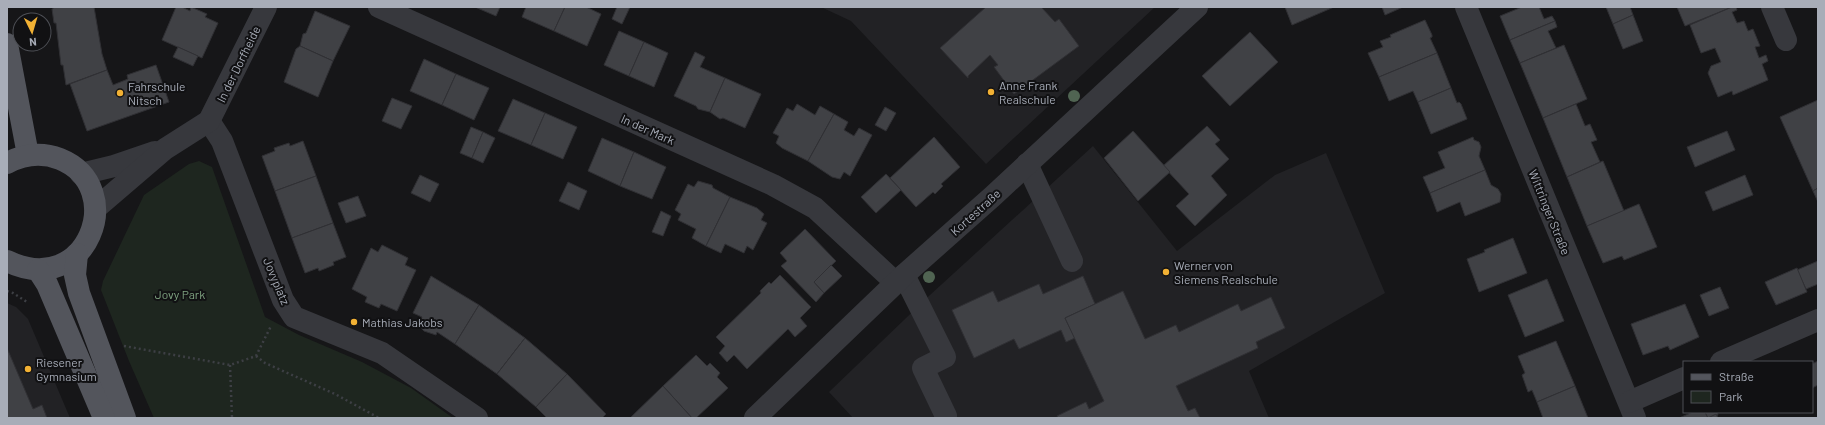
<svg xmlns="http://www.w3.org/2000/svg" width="1825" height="425" font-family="Barlow,sans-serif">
	<rect width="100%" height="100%" fill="#161618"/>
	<g fill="#222225">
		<polygon points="821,7 1155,7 986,164 851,21"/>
		<polygon points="1093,146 1177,251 1275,175 1326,153 1385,293 1249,371 1269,418 853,418 829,392 930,295"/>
		<polygon points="7,303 16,307 28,319 70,418 7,418"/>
	</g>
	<polygon fill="#1e261f" points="199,161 212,167 265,317 299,335 362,362 411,388 453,418 154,418 129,361 101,290 103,281 144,195 189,164"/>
	<g fill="#404145" stroke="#303034">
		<polygon points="53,7 94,7 102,54 107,70 66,85 63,65 61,65 56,23 54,23 52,9 53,9"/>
		<polygon points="176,7 182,7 190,11 191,7 207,14 205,17 218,23 202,58 162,40"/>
		<polygon points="475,7 500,7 496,16"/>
		<polygon points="526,7 565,7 554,31 522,17"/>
		<polygon points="565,7 586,7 601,14 587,46 554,31"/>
		<polygon points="617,7 630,7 622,24 612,19"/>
		<polygon points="986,7 1043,7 1042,8 1055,22 1059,19 1079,46 1014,94 994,67 998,65 990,55 968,76 968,78 940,48"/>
		<polygon points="1285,7 1334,7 1292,25"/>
		<polygon points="1382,7 1403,7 1385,15"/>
		<polygon points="1522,7 1539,7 1544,19 1552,16 1555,21 1510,40 1500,16"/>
		<polygon points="1606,7 1630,7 1633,15 1613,24"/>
		<polygon points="1677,7 1732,7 1685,26"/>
		<polygon points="1732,7 1736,7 1737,10 1732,12 1737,23 1744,21 1748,31 1753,29 1760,46 1755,47 1759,58 1766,55 1768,61 1762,64 1768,80 1733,95 1732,91 1718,97 1708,73 1711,66 1721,62 1715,48 1701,53 1690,25"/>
		<polygon points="315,11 350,26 333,61 300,46 303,34 306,33"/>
		<polygon points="1633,15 1643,41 1623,49 1613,24"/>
		<polygon points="1425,20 1432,35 1432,37 1430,38 1437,53 1379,77 1368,53 1383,47 1380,41 1391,37 1390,35"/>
		<polygon points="1555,21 1557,27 1548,31 1556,48 1520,63 1510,40"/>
		<polygon points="619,31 644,42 629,76 604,65"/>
		<polygon points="1250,32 1278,62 1230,106 1202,76"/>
		<polygon points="644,42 668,53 654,87 629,76"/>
		<polygon points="1564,45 1587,99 1543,118 1520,63"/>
		<polygon points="300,46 333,61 318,97 284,82 296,49"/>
		<polygon points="178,47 198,56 193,66 173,57"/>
		<polygon points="695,52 705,57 700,67 725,78 710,112 698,109 696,106 674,96"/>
		<polygon points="1437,53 1451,88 1418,102 1413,91 1389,101 1379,77"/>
		<polygon points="424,59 456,74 442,105 410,91"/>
		<polygon points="156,65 169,102 87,131 70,84 107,70 113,85 128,79 127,75"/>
		<polygon points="456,74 489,88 474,120 442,105"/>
		<polygon points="725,78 761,94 745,128 723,118 720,119 710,112"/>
		<polygon points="1451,88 1457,103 1459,102 1461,104 1467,119 1431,134 1418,102"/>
		<polygon points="392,98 412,106 401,129 382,121"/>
		<polygon points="513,99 545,113 531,145 498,131"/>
		<polygon points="1818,100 1818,188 1813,191 1780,117"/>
		<polygon points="797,104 815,115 820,106 834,114 808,161 782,148 776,143 779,136 773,133 787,108 793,111"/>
		<polygon points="1576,104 1585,126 1590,124 1597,140 1591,142 1600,162 1567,177 1543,118"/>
		<polygon points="885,107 896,113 886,131 875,125"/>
		<polygon points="545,113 577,127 563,159 531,145"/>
		<polygon points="834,114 848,122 844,130 854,136 859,128 872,135 850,176 844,172 840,179 832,177 808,161"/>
		<polygon points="1207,126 1220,140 1215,144 1229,159 1211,176 1227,195 1195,226 1176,206 1189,194 1163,166"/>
		<polygon points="471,127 483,132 472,158 460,153"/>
		<polygon points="1133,131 1170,172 1138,201 1104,158"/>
		<polygon points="1727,131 1735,150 1695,167 1687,147"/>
		<polygon points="483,132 495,138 483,163 472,158"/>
		<polygon points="934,137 960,167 941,184 943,186 935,194 933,192 916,207 890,178"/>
		<polygon points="1473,137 1474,140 1479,142 1481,147 1479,156 1485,170 1430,193 1423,177 1445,168 1438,152"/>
		<polygon points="602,138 634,152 620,186 588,171"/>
		<polygon points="303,141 316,176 275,191 262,156 275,151 274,148 289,143 290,146"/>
		<polygon points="634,152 666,167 652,199 620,186"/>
		<polygon points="1603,161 1624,211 1587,226 1567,177"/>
		<polygon points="1485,170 1491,185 1498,189 1501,194 1500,202 1465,216 1460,202 1437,212 1430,193"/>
		<polygon points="886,174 901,190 876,213 861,197"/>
		<polygon points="420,175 439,184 430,202 411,193"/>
		<polygon points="1745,175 1753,195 1713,211 1705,192"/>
		<polygon points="316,176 333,223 292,238 275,191"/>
		<polygon points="698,181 712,185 713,188 730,197 706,246 692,238 696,229 678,220 681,214 675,210 688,184 694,187"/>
		<polygon points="568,182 587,191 579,210 559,201"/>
		<polygon points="1818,188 1818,202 1813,191"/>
		<polygon points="358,196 366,216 346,223 338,203"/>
		<polygon points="730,197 757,208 764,214 761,220 767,223 753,250 747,246 744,253 725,244 721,253 706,246"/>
		<polygon points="1639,204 1657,247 1624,260 1622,256 1603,263 1587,226"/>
		<polygon points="661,211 671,216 663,236 652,232"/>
		<polygon points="333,223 346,257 333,262 334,265 319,271 318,268 305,273 292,238"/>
		<polygon points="805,229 836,261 814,282 824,293 816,302 781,266 787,261 780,253"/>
		<polygon points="1513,238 1527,273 1479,292 1467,259 1485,252 1484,250"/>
		<polygon points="382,245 408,258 405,265 416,270 397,311 381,304 379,308 365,302 367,297 352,289 371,248 378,252"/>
		<polygon points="1818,261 1818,284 1806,289 1797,270"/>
		<polygon points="831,265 842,276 824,293 814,282"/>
		<polygon points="1797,268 1807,292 1776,305 1765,282"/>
		<polygon points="780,275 811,307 800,318 807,326 795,337 788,329 747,369 734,355 727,362 719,353 725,346 716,337 761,293 760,291 769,282 771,284"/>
		<polygon points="431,276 479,305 455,344 437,332 436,335 424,331 418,325 422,317 413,313"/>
		<polygon points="1083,276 1095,304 1065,318 1075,338 1066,342 1061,330 1019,349 1014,339 974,358 952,310 993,291 998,302 1039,284 1043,294"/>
		<polygon points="1547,279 1564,321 1525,337 1508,295"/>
		<polygon points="1720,287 1729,308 1709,316 1700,295"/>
		<polygon points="1123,291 1145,339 1176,325 1179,332 1238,304 1241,311 1271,297 1285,328 1256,342 1258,348 1176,386 1188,411 1195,408 1200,418 1058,418 1057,416 1086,402 1089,409 1104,401 1065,318"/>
		<polygon points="1685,304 1699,337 1670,350 1668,346 1643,355 1631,324"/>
		<polygon points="479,305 525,338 497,374 455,344"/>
		<polygon points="525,338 567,374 536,407 497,374"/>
		<polygon points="1556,341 1575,386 1537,402 1532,390 1528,392 1522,375 1525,373 1518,356"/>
		<polygon points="7,348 33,409 42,405 47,418 7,418"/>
		<polygon points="696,355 707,366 710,363 720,373 717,377 728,388 696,418 692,418 663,386"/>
		<polygon points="1818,361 1818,385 1812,388 1812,364"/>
		<polygon points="567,374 606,414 602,418 547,418 536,407"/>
		<polygon points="663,386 692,418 630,418"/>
		<polygon points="1575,386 1588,418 1543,418 1537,402"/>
		<polygon points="1693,412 1705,412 1708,418 1679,418"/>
		<polygon points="1705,412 1717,412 1718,415 1708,418"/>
		<polygon points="1716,414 1718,418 1708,418"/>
	</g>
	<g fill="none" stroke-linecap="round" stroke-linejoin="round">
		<g stroke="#3d3f44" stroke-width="2.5" stroke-dasharray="2 3" stroke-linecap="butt">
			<polyline points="7,291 13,293 27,302"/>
			<polyline points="124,346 230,365 256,356 271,326"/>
			<polyline points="256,356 265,363 335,394 379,418"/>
			<polyline points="230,365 232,418"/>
		</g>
		<g stroke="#37383d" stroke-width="22">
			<polyline points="379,7 773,185 815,208 896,283"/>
			<polyline points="1466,7 1635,418"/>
			<polyline points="1772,7 1786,40"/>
			<polyline points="209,121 222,141 283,300 294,317 382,353 477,418"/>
			<polyline points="1027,164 1072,261"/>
			<polyline points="81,174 114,166 155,152"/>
			<polyline points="95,209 165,149 209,121 266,7"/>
			<polyline points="904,275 945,357 923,368 946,416"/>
			<polyline points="1721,362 1818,320"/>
			<polyline points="1629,402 1684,378"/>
			<polyline points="755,418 904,275 993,196 1197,7"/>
		</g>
		<g stroke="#53555c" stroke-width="22">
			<polyline points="7,44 28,155"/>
			<path d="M7 163C24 154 42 152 60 159 129 187 88 300 7 261"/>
			<polyline points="77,254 75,275 79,293 125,418"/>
			<polyline points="38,270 47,284 104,418"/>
		</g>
	</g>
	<g fill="#506452">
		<circle cx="1074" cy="96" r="6"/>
		<circle cx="929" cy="277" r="6"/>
	</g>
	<g fill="#f2b134" stroke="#111113" stroke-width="1.5">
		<circle cx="991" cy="92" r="4"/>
		<circle cx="120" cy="93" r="4"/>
		<circle cx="1166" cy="272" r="4"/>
		<circle cx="354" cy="322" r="4"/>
		<circle cx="28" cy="369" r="4"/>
	</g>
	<g text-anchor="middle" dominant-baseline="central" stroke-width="4" stroke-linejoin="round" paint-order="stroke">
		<g font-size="12" fill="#a8adb8" stroke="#111113">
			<text transform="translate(238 64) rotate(-64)">In der Dorfheide</text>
			<text transform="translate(648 129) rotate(24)">In der Mark</text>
			<text transform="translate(975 212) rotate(-42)">Kortestraße</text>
			<text transform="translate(1550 212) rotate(68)">Wittringer Straße</text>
			<text transform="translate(277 281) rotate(67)">Jovyplatz</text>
		</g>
		<g font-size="12" fill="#a8adb8" stroke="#111113" text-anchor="start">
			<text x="999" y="85">Anne Frank<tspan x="999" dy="14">Realschule</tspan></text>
			<text x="128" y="86">Fahrschule<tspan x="128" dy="14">Nitsch</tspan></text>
			<text x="1174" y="265">Werner von<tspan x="1174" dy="14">Siemens Realschule</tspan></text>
			<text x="362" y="322">Mathias Jakobs</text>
			<text x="36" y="362">Riesener<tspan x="36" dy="14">Gymnasium</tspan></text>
		</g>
		<g font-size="12" fill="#7fa381" stroke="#111113">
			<text x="180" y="294">Jovy Park</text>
		</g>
	</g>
	<rect width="1825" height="425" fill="none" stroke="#a8adb8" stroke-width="16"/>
	<rect x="1683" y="361" width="130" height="52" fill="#111113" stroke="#4d4f55"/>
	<rect x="1691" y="374" width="20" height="6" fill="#53555c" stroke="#4d4f55"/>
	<text x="1719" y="381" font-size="12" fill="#a8adb8">Straße</text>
	<rect x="1691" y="391" width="20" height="12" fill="#1e261f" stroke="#4d4f55"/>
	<text x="1719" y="401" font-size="12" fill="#a8adb8">Park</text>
	<g transform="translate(32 32) rotate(175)"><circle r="19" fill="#111113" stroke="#4d4f55"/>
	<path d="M0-3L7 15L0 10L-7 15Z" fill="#f2b134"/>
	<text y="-6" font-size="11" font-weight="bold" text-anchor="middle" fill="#a8adb8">N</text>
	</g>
</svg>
